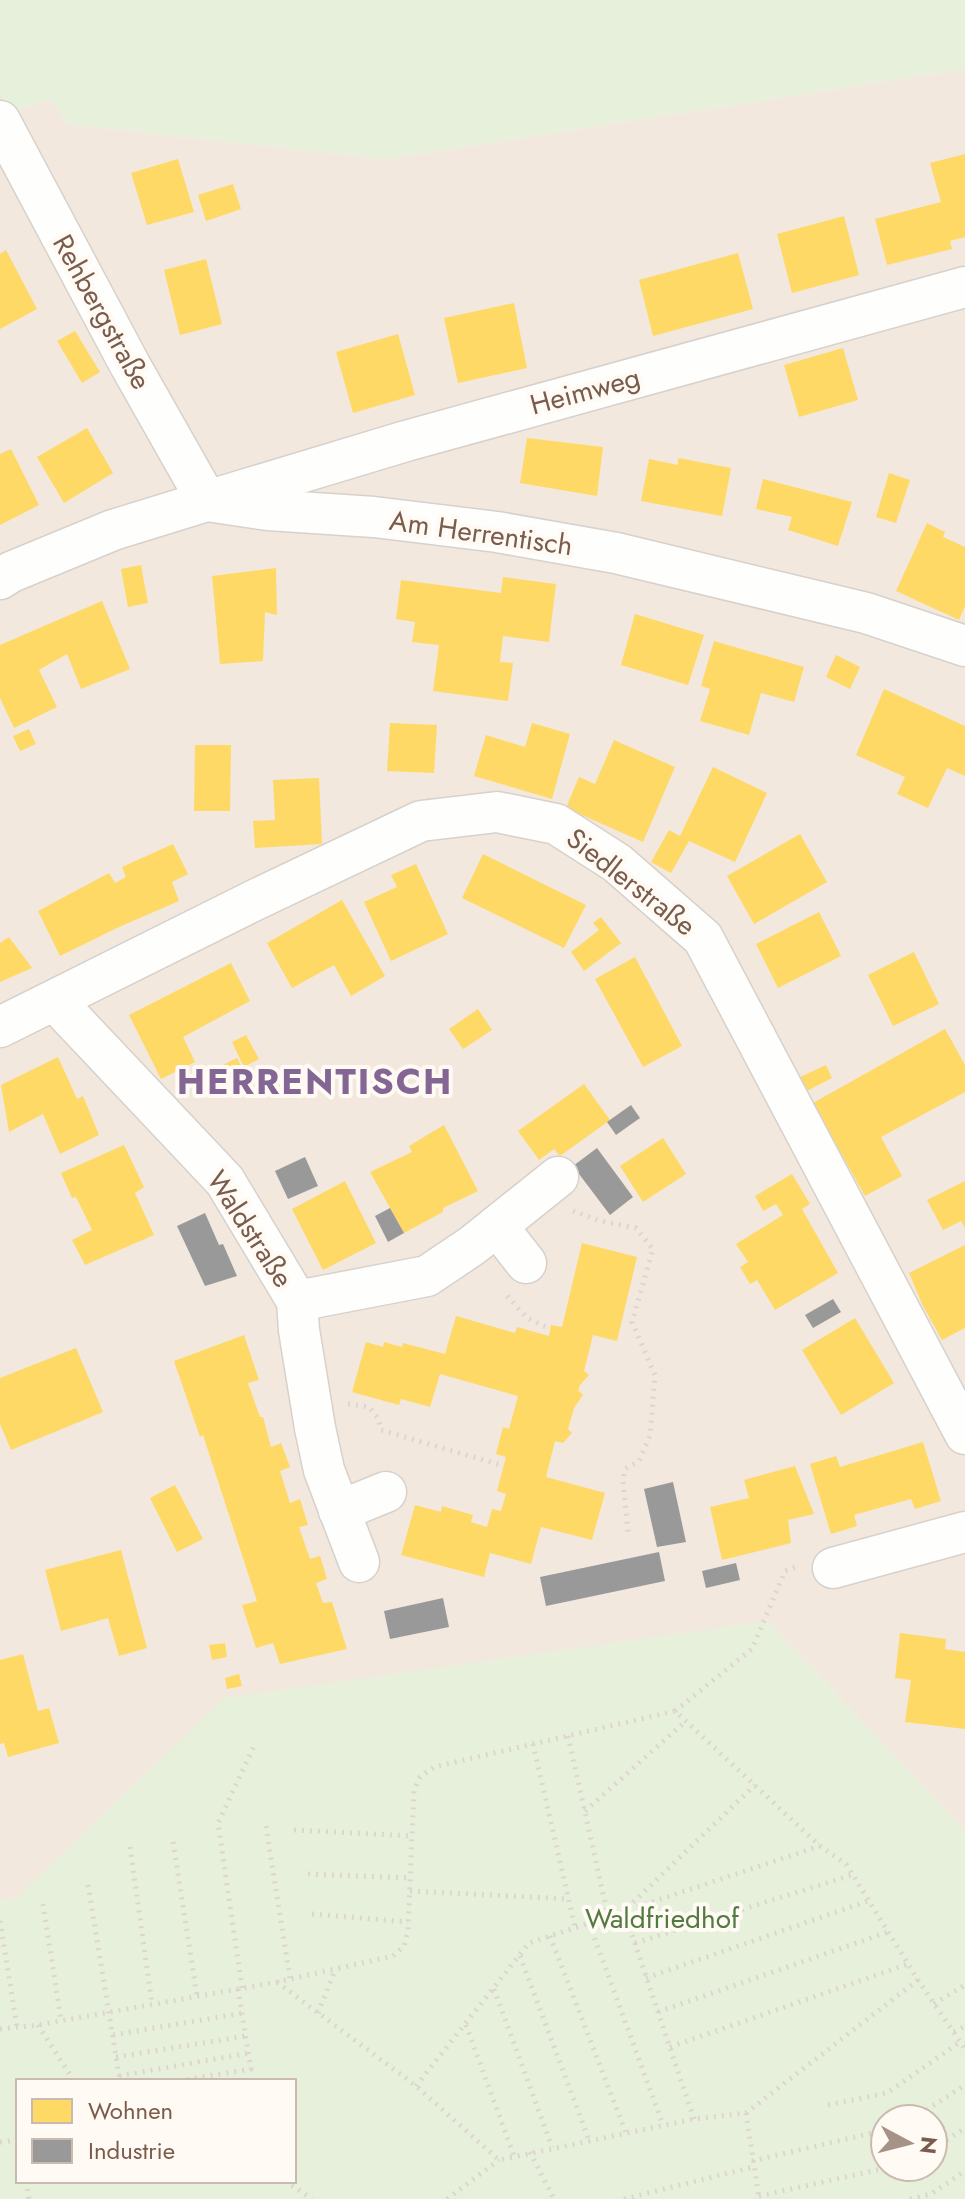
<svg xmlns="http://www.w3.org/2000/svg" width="965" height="2199" font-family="Jost,sans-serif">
	<rect width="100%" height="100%" fill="#f9f5f0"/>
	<polygon fill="#f2e8de" points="965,69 965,1830 767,1621 15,1899 0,1901 0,94 10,112 51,99 68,124 386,159"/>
	<g fill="#e7f0db" fill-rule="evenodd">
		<polygon points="0,0 965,0 965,69 386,159 68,124 51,99 10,112 0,94"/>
		<path d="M767 1621 965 1830V2199H0V1901L15 1899 224 1698ZM294 2081V2181H18V2081ZM933 2119V2167H885V2119Z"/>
	</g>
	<g fill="#ffd966">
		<polygon points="965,154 965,237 950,241 952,249 887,265 875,219 941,202 930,163"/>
		<polygon points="178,159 194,212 147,225 131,173"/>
		<polygon points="233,184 241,209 206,221 198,195"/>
		<polygon points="844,216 859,275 792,293 777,234"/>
		<polygon points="6,250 37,309 0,329 0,254"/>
		<polygon points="738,253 753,309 653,336 639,280"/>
		<polygon points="206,259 222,324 180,335 164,270"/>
		<polygon points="514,303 527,368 458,383 444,318"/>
		<polygon points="75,331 100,372 82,383 57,341"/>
		<polygon points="398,334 415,395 353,413 336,352"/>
		<polygon points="843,348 858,400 799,417 784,365"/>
		<polygon points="87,428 113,473 64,503 37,457"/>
		<polygon points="527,438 603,447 597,496 520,483"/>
		<polygon points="11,449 39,505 0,525 0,454"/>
		<polygon points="678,458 731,468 722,516 641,501 649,459 678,465"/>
		<polygon points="889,473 910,480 896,523 876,517"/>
		<polygon points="763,479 852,502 838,546 788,530 792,517 756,509"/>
		<polygon points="927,523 945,532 943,537 965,547 965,606 959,620 896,591"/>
		<polygon points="141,565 148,603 128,607 121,569"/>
		<polygon points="276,568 277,615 265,612 263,661 220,664 212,576"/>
		<polygon points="503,577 556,584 549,642 503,636 500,662 513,663 508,701 433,691 439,645 412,642 415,622 396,619 401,580 501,593"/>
		<polygon points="102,601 130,669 81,689 67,654 39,670 57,707 14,728 0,698 0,645"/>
		<polygon points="635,614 704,635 688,685 621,665"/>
		<polygon points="714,641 804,667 794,702 761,693 749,735 700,721 710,689 701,686"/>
		<polygon points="836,655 860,667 850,689 826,677"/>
		<polygon points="884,689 965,726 965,776 947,768 928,808 897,794 905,777 856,755"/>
		<polygon points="390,723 437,725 434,773 387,771"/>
		<polygon points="532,723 570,734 552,799 474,776 486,735 525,747"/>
		<polygon points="29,729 36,744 20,751 13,736"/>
		<polygon points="614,740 675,767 643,842 566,808 579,777 595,784"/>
		<polygon points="195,745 231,745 230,811 194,811"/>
		<polygon points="713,767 767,793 735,862 689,841 671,873 651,862 669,830 680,836"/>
		<polygon points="319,778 322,844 255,848 253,821 275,820 273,780"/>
		<polygon points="800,834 827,882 754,924 727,876"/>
		<polygon points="173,844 188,874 172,882 179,901 119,927 60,956 38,911 109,873 115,883 126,877 122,867"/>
		<polygon points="483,854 586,905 564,948 462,898"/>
		<polygon points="416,864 448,934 391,961 364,902 397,887 391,875"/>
		<polygon points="342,900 385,976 351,996 334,965 292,988 267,943"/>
		<polygon points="819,912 841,956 778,988 756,944"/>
		<polygon points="601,917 621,943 584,971 571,952 599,930 593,923"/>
		<polygon points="9,937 32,968 0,982 0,943"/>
		<polygon points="914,952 939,1004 893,1026 868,975"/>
		<polygon points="635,957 682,1046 643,1067 595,979"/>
		<polygon points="231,963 250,1001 183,1037 195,1062 161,1079 129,1015"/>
		<polygon points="478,1009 492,1030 463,1049 449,1029"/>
		<polygon points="945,1029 965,1065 965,1092 881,1137 902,1176 865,1196 813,1103"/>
		<polygon points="246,1035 259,1059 244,1067 232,1042"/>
		<polygon points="58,1057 77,1099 83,1096 99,1135 60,1154 43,1114 9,1132 1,1085"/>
		<polygon points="237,1058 251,1085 235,1093 221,1066"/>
		<polygon points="826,1065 832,1078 803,1093 796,1079"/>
		<polygon points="584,1084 610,1120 560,1156 554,1149 539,1160 518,1131"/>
		<polygon points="444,1125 478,1191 443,1208 443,1212 404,1233 370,1172 412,1152 409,1146"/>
		<polygon points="663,1138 686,1174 643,1202 620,1166"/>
		<polygon points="124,1145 144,1187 135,1193 154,1235 85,1265 72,1240 92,1230 76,1197 72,1198 61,1173"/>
		<polygon points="792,1174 810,1204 802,1209 838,1273 775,1310 757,1280 750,1284 740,1267 748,1262 736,1244 783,1215 776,1204 763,1211 755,1196"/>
		<polygon points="345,1181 376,1243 323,1270 292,1209"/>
		<polygon points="965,1181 965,1228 961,1221 943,1230 927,1200"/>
		<polygon points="582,1243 637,1257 617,1341 593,1335 584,1371 589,1375 580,1385 578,1390 583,1395 574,1408 568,1429 572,1433 563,1443 555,1441 546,1477 605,1493 592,1540 541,1527 531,1564 490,1553 484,1577 401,1555 415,1505 441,1512 442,1506 473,1515 471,1522 487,1527 492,1509 501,1511 506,1494 497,1491 506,1457 496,1454 503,1427 509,1429 518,1396 440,1374 430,1407 401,1399 399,1405 352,1392 366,1342 383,1347 384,1342 402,1347 403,1343 445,1354 456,1316 515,1333 517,1327 549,1336 551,1325 562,1327"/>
		<polygon points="965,1245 965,1328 942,1340 923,1306 909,1273"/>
		<polygon points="855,1318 894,1383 841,1415 802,1350"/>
		<polygon points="244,1335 259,1380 248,1383 260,1417 263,1417 271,1447 281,1443 290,1467 280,1471 290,1503 300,1499 308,1525 299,1527 310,1559 320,1556 327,1579 316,1583 323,1603 332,1602 347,1649 280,1664 273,1643 256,1648 242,1605 257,1601 203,1435 200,1437 174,1361"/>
		<polygon points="76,1348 103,1412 11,1450 0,1424 0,1378"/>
		<polygon points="923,1442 941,1501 915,1509 911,1499 854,1515 857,1526 831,1534 810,1464 836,1456 840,1467"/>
		<polygon points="795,1466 814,1514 788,1520 791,1543 722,1560 710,1507 749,1498 744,1480"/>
		<polygon points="175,1485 203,1539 177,1552 150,1498"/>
		<polygon points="121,1550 147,1648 119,1656 108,1618 61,1631 45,1570"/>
		<polygon points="900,1633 946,1639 945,1649 965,1652 965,1729 905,1722 911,1680 895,1678"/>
		<polygon points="225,1643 227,1657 212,1660 209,1645"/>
		<polygon points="23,1654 38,1711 49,1708 59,1743 8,1757 4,1743 0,1744 0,1660"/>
		<polygon points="239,1674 242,1686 227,1689 225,1678"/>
	</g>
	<g fill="#999">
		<polygon points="631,1105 640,1118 616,1135 607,1122"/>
		<polygon points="597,1148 633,1197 610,1215 573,1166"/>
		<polygon points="305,1157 318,1186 288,1199 275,1171"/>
		<polygon points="390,1208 404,1233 388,1242 375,1216"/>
		<polygon points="205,1213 219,1245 223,1244 237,1276 205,1286 177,1226"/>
		<polygon points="833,1299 841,1312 813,1328 805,1315"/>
		<polygon points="673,1482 686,1542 657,1547 644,1489"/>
		<polygon points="659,1552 665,1581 546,1606 540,1577"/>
		<polygon points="736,1563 740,1580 706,1588 702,1571"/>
		<polygon points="443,1598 449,1627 390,1639 384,1611"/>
	</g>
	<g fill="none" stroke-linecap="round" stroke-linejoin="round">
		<g stroke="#d7d1cb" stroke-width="43">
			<g id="minor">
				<polyline points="0,121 130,365 207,501 406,441 965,287"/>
				<polyline points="0,579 11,572 113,530 207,501 268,510 374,517 497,532 616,553 866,613 965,646"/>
				<polyline points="55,1001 225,1181 297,1301 299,1330 315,1428 324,1470 359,1562"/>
				<polyline points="0,1027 257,899 421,821 497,812 556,824 617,863 703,938 965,1434"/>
				<polyline points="497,1226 526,1263"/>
				<polyline points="297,1301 427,1276 473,1245 558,1177"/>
				<polyline points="339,1511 386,1492"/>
				<polyline points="833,1568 965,1532"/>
			</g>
		</g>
		<g stroke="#dcd5d0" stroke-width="5" stroke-dasharray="2 6" stroke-linecap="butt">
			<polyline points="573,1211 600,1221 636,1228 653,1249 632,1322 655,1375 650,1436 639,1461 625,1469 623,1481 628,1532"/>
			<polyline points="507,1296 527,1318 550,1329"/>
			<polyline points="348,1404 369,1407 378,1418 381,1430 504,1466"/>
			<polyline points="675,1711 752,1649 785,1571 796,1567"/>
			<polyline points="568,1736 608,1916"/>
			<polyline points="533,1744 575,1927"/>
			<polyline points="585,1811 686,1721"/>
			<polyline points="266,1826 290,1979"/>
			<polyline points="294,1830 412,1836"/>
			<polyline points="173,1842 197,1996"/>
			<polyline points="130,1847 152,2004"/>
			<polyline points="308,1874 410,1878"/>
			<polyline points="88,1885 120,2081"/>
			<polyline points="410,1891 569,1899"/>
			<polyline points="43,1904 61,2020"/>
			<polyline points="312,1914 408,1922"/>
			<polyline points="0,1921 17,2027"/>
			<polyline points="589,1923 663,2125"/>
			<polyline points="550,1936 626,2133"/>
			<polyline points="635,1943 852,1875"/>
			<polyline points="520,1956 589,2140"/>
			<polyline points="646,1978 868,1901"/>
			<polyline points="277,1982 416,2086 499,2160 694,2119 746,2113 918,1980"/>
			<polyline points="242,1988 218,1823 255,1744"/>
			<polyline points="494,1989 552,2147"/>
			<polyline points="934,2004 965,1985"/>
			<polyline points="658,2012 888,1932"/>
			<polyline points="318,2013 335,1970"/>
			<polyline points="38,2025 74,2081"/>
			<polyline points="466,2025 514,2156"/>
			<polyline points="0,2029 38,2025 277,1982 393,1956 404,1946 408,1930 414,1791 420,1777 434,1767 675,1711 820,1846 846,1864 918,1980 965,2049"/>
			<polyline points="954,2032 965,2026"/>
			<polyline points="113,2035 243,2013"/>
			<polyline points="670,2047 908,1964"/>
			<polyline points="116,2057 246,2036"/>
			<polyline points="119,2076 249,2053"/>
			<polyline points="179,2081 251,2069 238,1989"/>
			<polyline points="416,2086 529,1943 820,1846"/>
			<polyline points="828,2105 887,2093 960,2042"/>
			<polyline points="746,2113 759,2198"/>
			<polyline points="694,2119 624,1911 755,1785"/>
			<polyline points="913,2119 965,2085"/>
			<polyline points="0,2142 18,2140"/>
			<polyline points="933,2149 965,2128"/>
			<polyline points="530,2152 554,2199"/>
			<polyline points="752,2161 885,2130"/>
			<polyline points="26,2181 29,2199"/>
			<polyline points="285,2181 312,2199"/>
			<polyline points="759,2196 891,2167"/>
			<polyline points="447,2199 499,2160"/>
			<polyline points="624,2199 753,2167"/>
			<polyline points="910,2199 931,2194 965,2171"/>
		</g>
		<use href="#minor" stroke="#fefefd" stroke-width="40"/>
	</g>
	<g text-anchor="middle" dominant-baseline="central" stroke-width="8" stroke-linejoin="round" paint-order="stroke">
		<g font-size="28" fill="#7a5c4d" stroke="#fffaf3">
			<text transform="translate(102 312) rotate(61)">Rehbergstraße</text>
			<text transform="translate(585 391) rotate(-15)">Heimweg</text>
			<text transform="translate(481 533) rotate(8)">Am Herrentisch</text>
			<text transform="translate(631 882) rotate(38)">Siedlerstraße</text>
			<text transform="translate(250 1229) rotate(57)">Waldstraße</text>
		</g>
		<g font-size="28" fill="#537a41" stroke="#fffaf3">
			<text x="662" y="1918">Waldfriedhof</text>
		</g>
		<g font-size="36" font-weight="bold" letter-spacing="2" fill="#846695" stroke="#fffaf3">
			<text x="315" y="1081">HERRENTISCH</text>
		</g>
	</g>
	<rect x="16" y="2079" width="280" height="104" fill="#fffaf3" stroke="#cabbb1" stroke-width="2"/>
	<rect x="32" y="2099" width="40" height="24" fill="#ffd966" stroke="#cabbb1" stroke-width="2"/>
	<text x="88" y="2119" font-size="24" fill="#7a5c4d">Wohnen</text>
	<rect x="32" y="2139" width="40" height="24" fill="#999999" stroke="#cabbb1" stroke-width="2"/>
	<text x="88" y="2159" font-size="24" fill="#7a5c4d">Industrie</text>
	<g transform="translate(909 2143) rotate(97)"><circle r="38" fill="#fffaf3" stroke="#cabbb1" stroke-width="2"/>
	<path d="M0-6L14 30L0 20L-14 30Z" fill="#a69286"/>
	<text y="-12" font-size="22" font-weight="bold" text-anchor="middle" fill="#7a5c4d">N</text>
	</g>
</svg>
